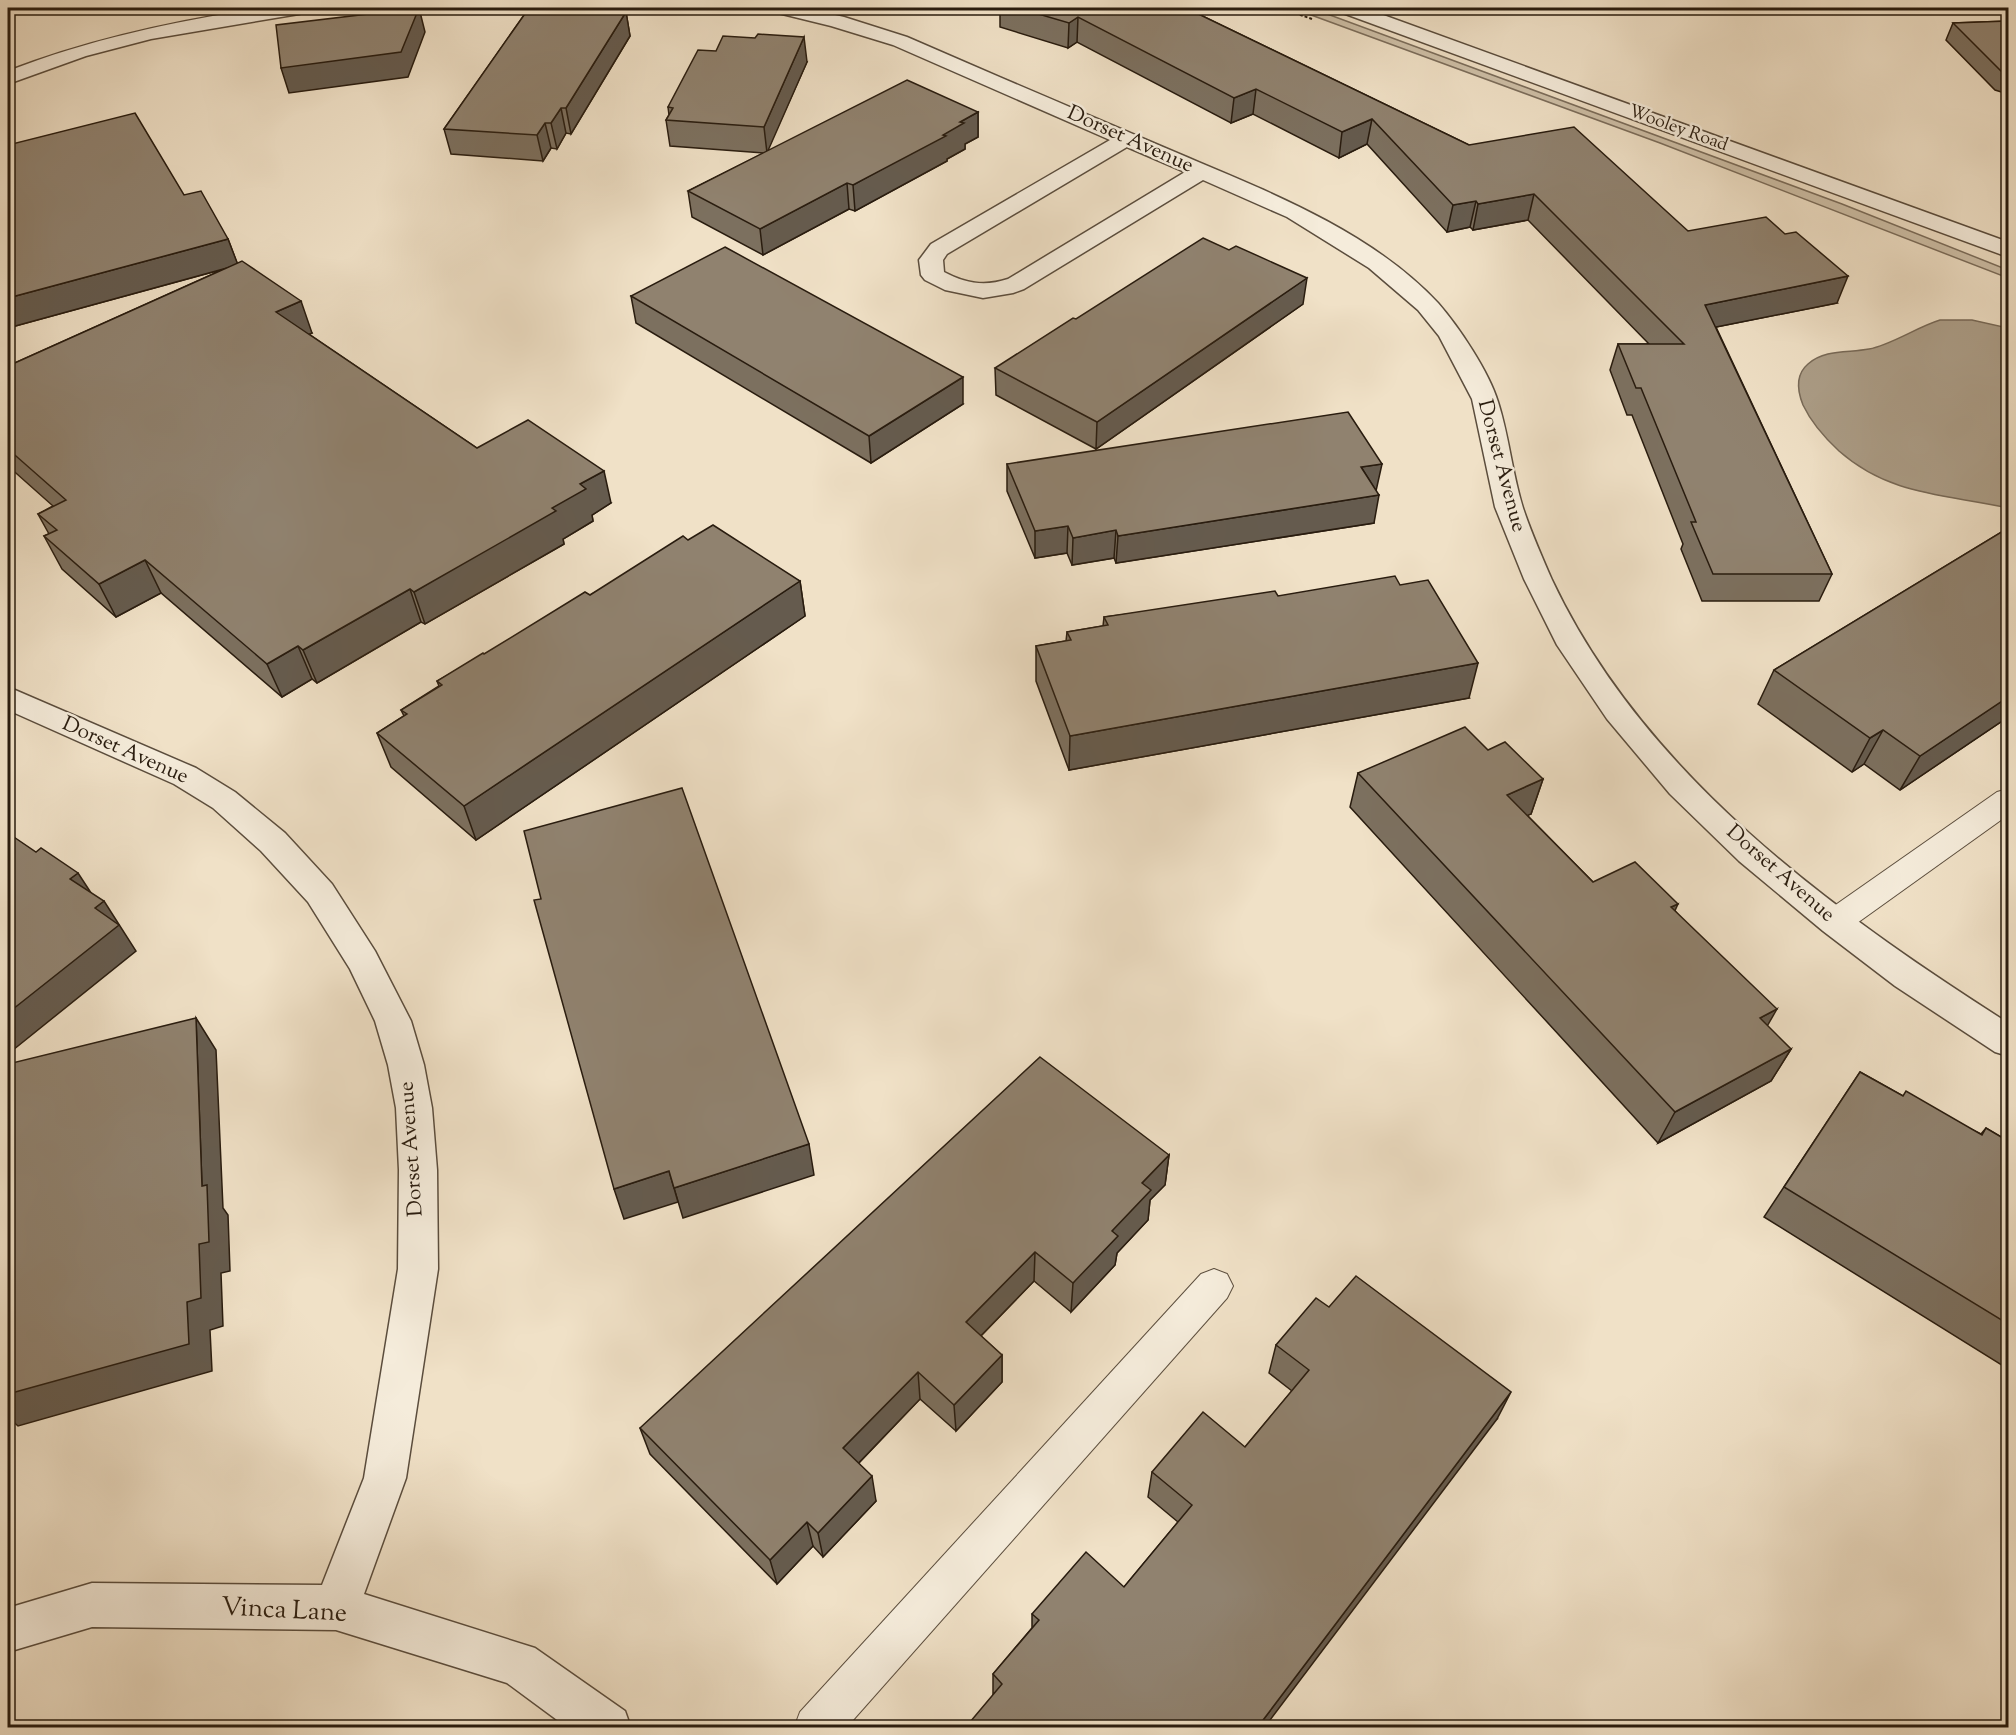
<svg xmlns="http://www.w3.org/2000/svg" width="2016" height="1735" font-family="'Sorts Mill Goudy',serif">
	<rect width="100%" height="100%" fill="#f0e1c7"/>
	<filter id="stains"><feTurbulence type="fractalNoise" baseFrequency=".00333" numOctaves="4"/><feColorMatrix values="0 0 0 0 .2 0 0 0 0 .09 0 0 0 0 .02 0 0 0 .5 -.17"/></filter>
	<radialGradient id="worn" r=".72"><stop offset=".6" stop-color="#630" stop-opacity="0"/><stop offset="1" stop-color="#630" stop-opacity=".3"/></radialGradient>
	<polygon fill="#cec0a8" stroke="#7c6e5c" stroke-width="1.5" points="1292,8 1311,8 1842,204 2008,270 2008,278 1660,143"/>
	<path fill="#ac9e88" stroke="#786a58" stroke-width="1.5" d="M1940 320H1972L2008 328V508C1945 494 1890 496 1839 451 1825 438 1811 422 1803 405 1797 390 1795 375 1808 364 1825 349 1848 353 1869 349 1891 345 1917 327 1940 320Z"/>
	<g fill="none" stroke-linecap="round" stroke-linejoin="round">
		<g stroke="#5b4d3d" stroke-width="2">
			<g id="service">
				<polygon points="2008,789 2008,815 1846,931 1835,935 1824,931 1819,922 1824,913 1997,792"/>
				<polygon points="1214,1269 1227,1274 1233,1286 1227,1298 846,1728 794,1728 800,1712 1201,1274"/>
			</g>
		</g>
		<g stroke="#5b4d3d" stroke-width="3">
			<g id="minor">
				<path d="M262 8H309L306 12 299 14 151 39 86 56 8 84V71C90 39 175 21 262 8Z"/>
				<path d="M772 8H804L844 17 907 37C992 74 1079 111 1163 147 1256 187 1367 227 1438 303 1459 327 1489 372 1498 402 1509 436 1512 473 1523 508 1531 532 1542 557 1552 580 1644 775 1831 910 2008 1023V1056L1995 1052 1895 986 1823 931 1739 861 1670 794 1607 719 1557 645 1524 579 1495 507 1472 399 1439 336 1418 310 1369 268 1287 217 1203 180 1024 289 1013 293 983 298 945 290 925 280 921 275 919 260 931 244 1110 140 893 45 831 26 774 12ZM1127 147 1185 172 1008 279C984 287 965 283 944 272L943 260 947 254Z"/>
				<polygon points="8,687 196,768 235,792 285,833 332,884 375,951 411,1021 424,1065 432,1108 437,1170 438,1269 406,1478 364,1594 535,1648 625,1711 631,1728 568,1728 507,1683 336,1630 92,1627 8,1652 8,1608 92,1583 322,1585 364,1478 398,1269 399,1170 396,1108 388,1065 375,1021 350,969 308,902 261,851 213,808 174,784 8,710"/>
			</g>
		</g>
		<g stroke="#5b4d3d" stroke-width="3">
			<polygon id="tertiary" points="1337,8 1364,8 2008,242 2008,257 1340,12"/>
		</g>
		<polyline stroke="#291c0f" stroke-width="2" stroke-dasharray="3 2" stroke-linecap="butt" points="1281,8 1312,19"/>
		<use href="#service" fill="#f5ecdb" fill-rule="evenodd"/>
		<use href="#minor" fill="#f5ecdb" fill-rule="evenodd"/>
		<use href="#tertiary" fill="#f5ecdb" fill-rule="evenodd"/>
	</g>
	<g fill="#7c705f" stroke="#291c0f" stroke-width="1.5">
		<polygon points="529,8 603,8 603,10 626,12 630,36 571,134 566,133 557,149 551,148 543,161 451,154 444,129"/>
		<polygon points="1000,8 1186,8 1469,145 1688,231 1837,303 1716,327 1832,574 1819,601 1702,601 1681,549 1683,544 1632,415 1627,415 1610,370 1618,344 1649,344 1528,220 1473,230 1470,227 1447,232 1367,144 1339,158 1253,114 1231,123 1077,42 1068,48 1000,27"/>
		<polygon points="2008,21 2008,94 1995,90 1946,40 1953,23"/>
		<polygon points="807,62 767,151 978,112 978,137 965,144 965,149 947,159 947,161 855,211 849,209 763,255 692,217 688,191 764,153 670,146 666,120 669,115 668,107"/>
		<polygon points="184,195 228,239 237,263 312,333 309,334 477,448 611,503 592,515 593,521 563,539 564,544 425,624 421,622 317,683 312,679 282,697 161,593 116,617 62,569 44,536 49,534 38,514 53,506 8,466 8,366 224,269 8,328"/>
		<polygon points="631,296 963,404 871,463 636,323"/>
		<polygon points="1303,304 1096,449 996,395 995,368"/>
		<polygon points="1007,464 1376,491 1374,523 1116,563 1114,558 1072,565 1067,553 1035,558 1007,491"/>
		<polygon points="2008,528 2008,717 1900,790 1864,764 1852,772 1758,704 1774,670"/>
		<polygon points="688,540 800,581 805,616 476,840 391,767 377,733 404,716 401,710 439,686 437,681"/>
		<polygon points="1278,596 1469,698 1069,770 1036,681 1036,646 1066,641 1067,632 1103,626 1104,617"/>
		<polygon points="1488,750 1543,779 1531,814 1527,815 1593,882 1675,911 1767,1026 1791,1049 1771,1081 1658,1143 1350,807 1358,773"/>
		<polygon points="1860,1072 1903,1096 1981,1134 1986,1128 2008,1141 2008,1369 1764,1217"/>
		<polygon points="1169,1155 1165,1185 1150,1200 1148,1220 1117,1253 1115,1265 1071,1312 1034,1281 981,1336 1002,1355 1002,1382 956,1431 920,1399 859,1463 876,1501 823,1557 813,1546 777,1584 650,1454 640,1428"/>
		<polygon points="1276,1345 1497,1419 993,1694 993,1674 1032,1628 1032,1614 1124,1587 1178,1522 1148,1497 1152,1472 1245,1447 1292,1391 1269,1373"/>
	</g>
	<g fill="#655b4e" stroke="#291c0f" stroke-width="1.5">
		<polygon points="419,8 425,32 408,77 289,93 281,68"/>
		<polygon points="626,12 630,36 571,134 566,108"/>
		<polygon points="1078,17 1077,42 1068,48 1069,23"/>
		<polygon points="804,37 807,62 767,153 764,127"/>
		<polygon points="1256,89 1253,114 1231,123 1234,98"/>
		<polygon points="561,108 566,133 557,149 551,123"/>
		<polygon points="978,112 978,137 965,144 965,149 947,159 947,161 855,211 853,185 943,135 960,122"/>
		<polygon points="1372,119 1367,144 1339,158 1342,132"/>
		<polygon points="545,123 551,148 543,161 537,135"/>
		<polygon points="847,183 849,209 763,255 760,229"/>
		<polygon points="1534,194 1528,220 1473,230 1478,204"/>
		<polygon points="1476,201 1470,227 1447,232 1453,205"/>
		<polygon points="228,239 238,265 8,328 8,298"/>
		<polygon points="1848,276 1837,303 1696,331 1705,305"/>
		<polygon points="1307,278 1303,304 1096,449 1097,422"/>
		<polygon points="301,301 312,333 288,344 276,312"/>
		<polygon points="963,377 963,404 871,463 869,436"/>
		<polygon points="1382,464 1376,491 1361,467"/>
		<polygon points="604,471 611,503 592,515 593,521 563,539 564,544 425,624 414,592 552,508 580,484"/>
		<polygon points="1379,495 1374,523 1116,563 1118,536"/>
		<polygon points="1068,526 1067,553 1035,558 1035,531"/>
		<polygon points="1116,530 1114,558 1072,565 1073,538"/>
		<polygon points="145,560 161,593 116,617 99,584"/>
		<polygon points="800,581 805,616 476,840 464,806"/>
		<polygon points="410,589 421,622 317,683 303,650"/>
		<polygon points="298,646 312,679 282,697 267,664"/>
		<polygon points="1478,663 1469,698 1069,770 1070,736"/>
		<polygon points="2008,697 2008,717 1900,790 1920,756"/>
		<polygon points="1883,730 1864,764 1852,772 1870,738"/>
		<polygon points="1543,779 1531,814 1496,829 1507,795"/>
		<polygon points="78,873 95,899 70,879"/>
		<polygon points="104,901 136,951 8,1054 8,1013 95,908"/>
		<polygon points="1678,904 1663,937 1671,907"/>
		<polygon points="1777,1009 1758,1042 1760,1018"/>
		<polygon points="196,1018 216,1050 223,1208 228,1215 230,1271 221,1273 223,1326 210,1330 212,1371 18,1426 8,1417 8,1394 187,1302 199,1244 202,1186"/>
		<polygon points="1791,1049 1771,1081 1658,1143 1675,1112"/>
		<polygon points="809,1144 814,1175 683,1218 674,1188"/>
		<polygon points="1169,1155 1165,1185 1150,1200 1148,1220 1117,1253 1115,1265 1071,1312 1073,1283 1112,1231 1142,1183"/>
		<polygon points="669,1171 678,1202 624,1219 614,1189"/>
		<polygon points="1035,1252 1034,1281 967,1350 966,1322"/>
		<polygon points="1002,1355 1002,1382 956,1431 954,1405"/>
		<polygon points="918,1372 920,1399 848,1474 843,1448"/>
		<polygon points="1511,1392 1497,1419 1264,1728 1257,1728"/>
		<polygon points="872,1476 876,1501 823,1557 818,1533"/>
		<polygon points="807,1522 813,1546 777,1584 770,1560"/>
	</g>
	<g fill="#90826f" stroke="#291c0f" stroke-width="1.5">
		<polygon points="419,8 401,52 281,68 276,25"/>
		<polygon points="529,8 601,8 600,10 626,12 566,108 561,108 551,123 545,123 537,135 444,129"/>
		<polygon points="1018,8 1186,8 1469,145 1574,127 1688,231 1766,217 1785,234 1796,232 1848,276 1705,305 1832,574 1713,574 1691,522 1696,522 1641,388 1636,388 1618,344 1684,344 1534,194 1478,204 1476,201 1453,205 1372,119 1342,132 1256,89 1234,98 1078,17 1069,23"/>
		<polygon points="2008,21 2008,74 2003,73 1953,23"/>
		<polygon points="758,34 804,37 764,127 666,120 673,108 668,107 698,50 716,51 723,36 755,38"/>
		<polygon points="907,80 978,112 960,122 964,123 943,135 946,136 853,185 847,183 760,229 688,191"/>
		<polygon points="135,113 184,195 201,191 228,239 8,298 8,145"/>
		<polygon points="1203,238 1229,250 1236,246 1307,278 1097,422 995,368 1073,318 1076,319"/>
		<polygon points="725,247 963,377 869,436 631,296"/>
		<polygon points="242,261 301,301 276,312 477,448 528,420 604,471 580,484 586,489 552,508 556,511 414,592 410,589 303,650 298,646 267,664 145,560 99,584 44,536 57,530 38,514 66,500 8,449 8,366"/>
		<polygon points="1348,412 1382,464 1361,467 1379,495 1118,536 1116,530 1073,538 1068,526 1035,531 1007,464"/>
		<polygon points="713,525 800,581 464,806 377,733 407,714 401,710 442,685 437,681 483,653 484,654 585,592 590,595 683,536 688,540"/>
		<polygon points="2008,528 2008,697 1920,756 1883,730 1870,738 1774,670"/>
		<polygon points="1395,576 1400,585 1428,580 1478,663 1070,736 1036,646 1071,640 1067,632 1108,625 1104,617 1275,591 1278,596"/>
		<polygon points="1465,727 1488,750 1505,742 1543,779 1507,795 1593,882 1635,862 1678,904 1671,907 1777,1009 1760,1018 1791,1049 1675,1112 1358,773"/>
		<polygon points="682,788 809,1144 674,1188 669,1171 614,1189 534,900 541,899 524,831"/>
		<polygon points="8,833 36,852 41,848 78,873 70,879 104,901 95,908 119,925 8,1013"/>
		<polygon points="196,1018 202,1186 207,1185 209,1242 199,1244 201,1298 187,1302 189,1344 8,1394 8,1064"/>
		<polygon points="1040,1057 1169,1155 1142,1183 1151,1190 1112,1231 1118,1236 1073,1283 1035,1252 966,1322 1002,1355 954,1405 918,1372 843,1448 872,1476 818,1533 807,1522 770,1560 640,1428"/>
		<polygon points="1860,1072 1903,1096 1906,1091 1982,1135 1986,1128 2008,1141 2008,1324 1784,1187"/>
		<polygon points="1356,1276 1511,1392 1257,1728 965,1728 1002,1684 993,1674 1039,1620 1032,1614 1086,1552 1124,1587 1192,1505 1152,1472 1203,1412 1245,1447 1309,1370 1276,1345 1316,1298 1329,1307"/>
	</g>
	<g text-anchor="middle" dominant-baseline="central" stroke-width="5" stroke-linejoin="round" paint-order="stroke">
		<g font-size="18" fill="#291c0f" stroke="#f5ecdb">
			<text transform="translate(1678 129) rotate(20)">Wooley Road</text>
		</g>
		<g font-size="21" fill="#291c0f" stroke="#f5ecdb">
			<text transform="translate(1130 140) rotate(24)">Dorset Avenue</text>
			<text transform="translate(1501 466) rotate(75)">Dorset Avenue</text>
			<text transform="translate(125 751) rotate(24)">Dorset Avenue</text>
			<text transform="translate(1780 874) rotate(41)">Dorset Avenue</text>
			<text transform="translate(412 1149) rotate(-94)">Dorset Avenue</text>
		</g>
		<g font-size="26" fill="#291c0f" stroke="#f5ecdb">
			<text transform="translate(284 1611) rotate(3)">Vinca Lane</text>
		</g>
	</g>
	<rect width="2016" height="1735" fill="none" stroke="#f0e1c7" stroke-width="30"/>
	<rect x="9" y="9" width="1998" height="1717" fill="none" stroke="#291c0f" stroke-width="3"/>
	<rect x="15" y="15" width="1986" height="1705" fill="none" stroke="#291c0f" stroke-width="1.5"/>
	<rect width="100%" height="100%" filter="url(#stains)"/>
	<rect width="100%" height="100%" fill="url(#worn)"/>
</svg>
